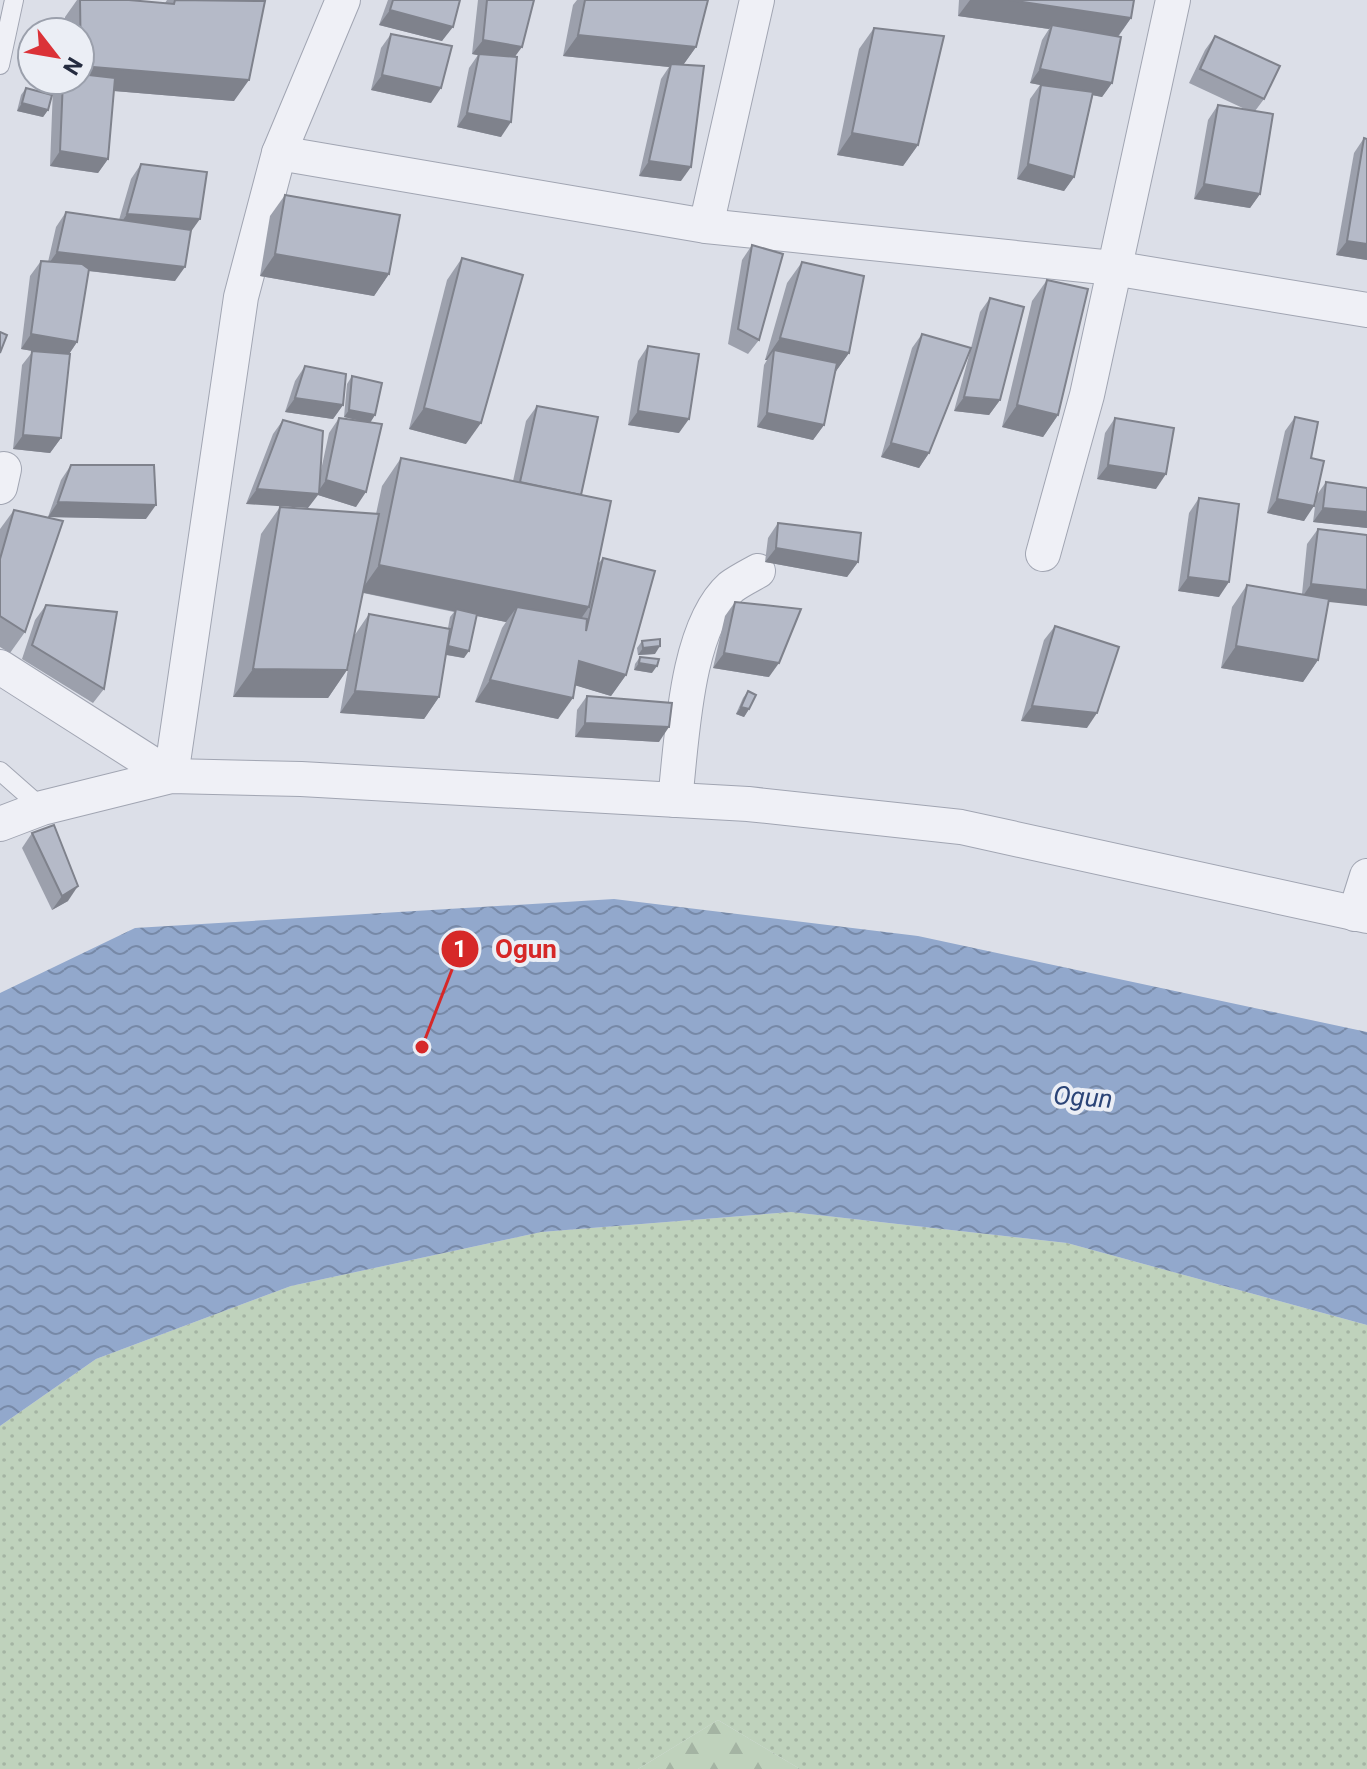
<svg xmlns="http://www.w3.org/2000/svg" width="1367" height="1769" font-family="Roboto,sans-serif">
	<defs>
		<pattern id="grass-dots" width="8" height="8" patternUnits="userSpaceOnUse" patternTransform="scale(2)"><rect width="8" height="8" fill="#bfd2bc"/><path d="M2 2h.1M6 6h.1" fill="none" stroke="#a4b4a3" stroke-width="1.8" stroke-linecap="round"/></pattern>
		<pattern id="forest-firs" width="22" height="20" patternUnits="userSpaceOnUse" patternTransform="scale(2)"><rect width="22" height="20" fill="#bfd2bc"/><path d="M5 1l3.5 6h-7zM16 11l3.5 6h-7z" fill="#a4b4a3"/></pattern>
		<pattern id="water-waves" width="16" height="10" patternUnits="userSpaceOnUse" patternTransform="scale(2)"><rect width="16" height="10" fill="#92a8cc"/><path d="M0 5q4-4 8 0t8 0" fill="none" stroke="#7789a7"/></pattern>
	</defs>
	<rect width="100%" height="100%" fill="#dcdfe8"/>
	<polygon fill="url(#grass-dots)" points="791,1212 1067,1243 1367,1325 1367,1769 800,1769 718,1720 638,1769 0,1769 0,1426 96,1359 291,1286 541,1232"/>
	<polygon fill="url(#forest-firs)" points="718,1720 800,1769 638,1769"/>
	<polygon fill="url(#water-waves)" points="614,899 918,936 1367,1032 1367,1325 1067,1243 791,1212 541,1232 291,1286 96,1359 0,1426 0,993 135,928"/>
	<g fill="none" stroke-linecap="round" stroke-linejoin="round">
		<g stroke="#a1a5b2" stroke-width="20">
			<g id="lane">
				<polyline points="0,65 14,0"/>
				<polyline points="0,771 42,808"/>
			</g>
		</g>
		<g stroke="#a1a5b2" stroke-width="36">
			<g id="street">
				<polyline points="279,153 706,226 1113,268 1367,310"/>
				<polyline points="706,226 757,0"/>
				<polyline points="0,487 4,469"/>
				<polyline points="1043,554 1087,395 1173,0"/>
				<polyline points="0,667 171,776 241,297 279,153 343,0"/>
				<path d="M675 800C682 742 685 628 731 587 739 581 749 576 758 571"/>
				<polyline points="0,824 42,808 171,776 301,779 748,804 961,827 1367,916"/>
				<polyline points="1355,914 1367,876"/>
			</g>
		</g>
		<use href="#lane" stroke="#eff0f6" stroke-width="18"/>
		<use href="#street" stroke="#eff0f6" stroke-width="34"/>
	</g>
	<g fill="#9ca0ac">
		<polygon points="77,0 129,0 165,3 167,0 260,0 234,101 114,91 108,159 98,173 50,166 53,87 58,80 80,80 80,32 65,32 65,17"/>
		<polygon points="388,0 460,0 442,41 379,25"/>
		<polygon points="478,0 534,0 515,57 501,137 457,127 469,68 478,55 472,54"/>
		<polygon points="577,0 708,0 696,47 683,65 681,181 639,176 661,79 669,67 563,56 573,5"/>
		<polygon points="959,0 1134,0 1131,18 1118,37 1112,83 1102,97 1093,95 1074,177 1064,191 1017,179 1030,99 1040,85 1030,83 1042,40 1049,29 958,16"/>
		<polygon points="874,28 918,145 903,166 837,155 859,49"/>
		<polygon points="391,34 431,103 371,90 381,48"/>
		<polygon points="1215,36 1264,99 1255,111 1260,194 1250,208 1194,199 1208,120 1218,105 1247,110 1189,83 1205,50"/>
		<polygon points="26,88 48,110 43,117 17,111 21,95"/>
		<polygon points="1364,138 1367,139 1367,260 1336,255 1354,153"/>
		<polygon points="141,164 190,233 175,281 88,271 77,342 69,354 61,438 50,453 13,449 22,365 33,351 21,349 30,276 41,261 48,262 56,227 66,212 119,220 131,179"/>
		<polygon points="285,195 389,274 374,296 260,276 270,216"/>
		<polygon points="752,245 759,340 748,354 728,344 742,260"/>
		<polygon points="462,258 466,444 409,429 447,280"/>
		<polygon points="802,262 849,353 835,372 824,425 813,440 757,427 764,365 767,360 765,360 787,283"/>
		<polygon points="1047,280 1058,415 1043,437 1002,427 1032,301"/>
		<polygon points="990,298 1000,400 989,415 954,411 970,352 929,453 919,468 881,457 912,348 922,334 971,348 980,312"/>
		<polygon points="648,346 679,433 628,425 638,361"/>
		<polygon points="305,366 343,405 333,419 285,412 295,381"/>
		<polygon points="352,376 375,415 370,422 356,507 318,495 246,504 273,434 283,420 320,475 329,433 339,418 365,422 344,417 347,384"/>
		<polygon points="537,406 581,495 598,564 603,558 626,675 611,696 575,685 558,719 475,702 502,628 506,622 477,616 464,658 446,655 439,697 424,719 340,713 354,636 369,614 448,628 450,617 454,612 363,593 347,670 328,698 233,697 261,534 280,507 376,514 382,486 401,458 513,481 526,421"/>
		<polygon points="1295,417 1311,458 1316,496 1326,482 1367,488 1367,528 1313,522 1316,499 1304,521 1267,513 1285,431"/>
		<polygon points="1115,418 1156,489 1097,479 1105,433"/>
		<polygon points="71,465 146,519 48,517 61,480"/>
		<polygon points="1199,498 1219,597 1178,591 1189,513"/>
		<polygon points="14,510 25,632 10,653 0,647 0,529"/>
		<polygon points="778,523 858,562 847,577 765,562 768,538"/>
		<polygon points="1318,529 1328,602 1318,660 1303,682 1221,668 1232,607 1247,585 1302,594 1307,544"/>
		<polygon points="735,602 769,677 713,668 725,616"/>
		<polygon points="46,605 104,689 93,703 22,659 35,620"/>
		<polygon points="1055,626 1087,728 1021,721 1044,640"/>
		<polygon points="642,641 655,654 638,655 637,648"/>
		<polygon points="640,657 652,673 634,670 635,664"/>
		<polygon points="748,691 749,709 744,717 736,714 743,698"/>
		<polygon points="587,696 659,742 575,737 577,710"/>
		<polygon points="32,833 68,901 52,910 22,848"/>
	</g>
	<g fill="#7f828c">
		<polygon points="970,0 1009,0 1131,18 1116,39 1052,25 1049,29 958,16"/>
		<polygon points="390,10 453,27 442,41 379,25"/>
		<polygon points="578,35 696,47 681,68 671,64 669,67 563,56"/>
		<polygon points="483,40 522,47 511,62 472,54"/>
		<polygon points="81,66 249,80 234,101 66,87 80,80 80,67"/>
		<polygon points="1040,69 1112,83 1102,97 1030,83"/>
		<polygon points="382,75 441,88 431,103 371,90"/>
		<polygon points="22,103 48,110 43,117 17,111"/>
		<polygon points="467,113 511,122 501,137 457,127"/>
		<polygon points="852,133 918,145 903,166 837,155"/>
		<polygon points="60,151 108,159 98,173 50,166"/>
		<polygon points="649,161 691,167 681,181 639,176"/>
		<polygon points="1028,164 1074,177 1064,191 1017,179"/>
		<polygon points="1204,184 1260,194 1250,208 1194,199"/>
		<polygon points="127,214 200,219 190,233 117,229"/>
		<polygon points="1347,241 1367,244 1367,260 1336,255"/>
		<polygon points="57,252 185,267 175,281 47,266"/>
		<polygon points="275,254 389,274 374,296 260,276"/>
		<polygon points="31,334 77,342 67,357 21,349"/>
		<polygon points="780,338 849,353 834,374 774,350 767,360 765,360"/>
		<polygon points="964,397 1000,400 989,415 954,411"/>
		<polygon points="295,398 343,405 333,419 285,412"/>
		<polygon points="1017,405 1058,415 1043,437 1002,427"/>
		<polygon points="424,408 481,423 466,444 409,429"/>
		<polygon points="349,410 375,415 370,423 344,417"/>
		<polygon points="638,411 689,419 679,433 628,425"/>
		<polygon points="767,413 824,425 813,440 757,427"/>
		<polygon points="23,435 61,438 50,453 13,449"/>
		<polygon points="891,443 929,453 919,468 881,457"/>
		<polygon points="1108,465 1166,474 1156,489 1097,479"/>
		<polygon points="326,480 366,492 356,507 318,495 308,508 246,504 257,489 317,493"/>
		<polygon points="1277,499 1314,506 1304,521 1267,513"/>
		<polygon points="58,502 156,505 146,519 48,517"/>
		<polygon points="1323,508 1367,512 1367,528 1313,522"/>
		<polygon points="776,548 858,562 847,577 765,562"/>
		<polygon points="379,565 589,607 570,635 517,607 506,622 360,592"/>
		<polygon points="1188,577 1229,582 1219,597 1178,591"/>
		<polygon points="1311,584 1367,590 1367,606 1301,599"/>
		<polygon points="448,646 469,651 464,658 442,654"/>
		<polygon points="660,646 655,654 638,655 643,648"/>
		<polygon points="1236,646 1318,660 1303,682 1221,668"/>
		<polygon points="724,653 779,663 769,677 713,668"/>
		<polygon points="579,661 626,675 611,696 564,682"/>
		<polygon points="639,663 657,666 652,673 634,670"/>
		<polygon points="253,669 347,670 328,698 233,697"/>
		<polygon points="490,680 573,698 558,719 475,702"/>
		<polygon points="355,691 439,697 424,719 340,713"/>
		<polygon points="1032,706 1097,713 1087,728 1021,721"/>
		<polygon points="741,707 749,709 744,717 736,714"/>
		<polygon points="585,723 669,727 659,742 575,737"/>
		<polygon points="78,886 68,901 52,910 62,896"/>
	</g>
	<g fill="#b5bac8" stroke="#7f828c" stroke-width="2">
		<polygon points="80,0 129,0 174,4 175,0 265,1 249,80 81,66"/>
		<polygon points="393,0 460,0 453,27 390,10"/>
		<polygon points="487,0 534,0 522,47 483,40"/>
		<polygon points="585,0 708,0 696,47 578,35"/>
		<polygon points="1009,0 1134,0 1131,18"/>
		<polygon points="1052,25 1121,37 1112,83 1040,69"/>
		<polygon points="874,28 944,36 918,145 852,133"/>
		<polygon points="391,34 452,46 441,88 382,75"/>
		<polygon points="1215,36 1280,66 1264,99 1200,69"/>
		<polygon points="479,54 517,57 511,122 467,113"/>
		<polygon points="671,64 704,66 691,167 649,161"/>
		<polygon points="80,74 115,78 108,159 60,151 63,80 80,80"/>
		<polygon points="1041,85 1093,92 1074,177 1028,164"/>
		<polygon points="26,88 52,95 48,110 22,103"/>
		<polygon points="1218,105 1273,114 1260,194 1204,184"/>
		<polygon points="1364,138 1367,139 1367,244 1347,241"/>
		<polygon points="141,164 207,172 200,219 127,214"/>
		<polygon points="285,195 400,215 389,274 275,254"/>
		<polygon points="66,212 191,230 185,267 57,252"/>
		<polygon points="752,245 783,254 759,340 738,329"/>
		<polygon points="462,258 523,275 481,423 424,408"/>
		<polygon points="41,261 82,264 89,269 77,342 31,334"/>
		<polygon points="802,262 864,276 849,353 780,338"/>
		<polygon points="1047,280 1088,289 1058,415 1017,405"/>
		<polygon points="990,298 1024,307 1000,400 964,397"/>
		<polygon points="0,332 7,335 0,353"/>
		<polygon points="922,334 971,348 929,453 891,443"/>
		<polygon points="648,346 699,354 689,419 638,411"/>
		<polygon points="774,350 837,363 824,425 767,413"/>
		<polygon points="32,351 70,354 61,438 23,435"/>
		<polygon points="305,366 346,374 343,405 295,398"/>
		<polygon points="352,376 382,383 375,415 349,410"/>
		<polygon points="537,406 598,417 581,495 520,482"/>
		<polygon points="1295,417 1318,422 1311,458 1324,461 1314,506 1277,499"/>
		<polygon points="339,418 382,424 366,492 326,480"/>
		<polygon points="1115,418 1174,428 1166,474 1108,465"/>
		<polygon points="283,420 323,431 319,494 257,489"/>
		<polygon points="401,458 611,501 589,607 379,565"/>
		<polygon points="71,465 154,465 156,505 58,502"/>
		<polygon points="1326,482 1367,488 1367,512 1323,508"/>
		<polygon points="1199,498 1239,504 1229,582 1188,577"/>
		<polygon points="280,507 379,514 347,670 253,669"/>
		<polygon points="14,510 63,521 25,632 0,616 0,559"/>
		<polygon points="778,523 861,533 858,562 776,548"/>
		<polygon points="1318,529 1367,535 1367,590 1311,584"/>
		<polygon points="603,558 655,571 626,675 579,661 573,698 490,680 517,607 587,619 586,631"/>
		<polygon points="1247,585 1329,599 1318,660 1236,646"/>
		<polygon points="735,602 801,609 779,663 724,653"/>
		<polygon points="46,605 117,612 104,689 32,645"/>
		<polygon points="456,609 477,614 469,651 448,646"/>
		<polygon points="369,614 450,629 439,697 355,691"/>
		<polygon points="1055,626 1119,647 1097,713 1032,706"/>
		<polygon points="660,639 660,646 643,648 642,641"/>
		<polygon points="640,657 659,659 657,666 639,663"/>
		<polygon points="748,691 756,695 749,709 741,707"/>
		<polygon points="587,696 672,703 669,727 585,723"/>
		<polygon points="54,825 78,886 62,896 32,833"/>
	</g>
	<g text-anchor="middle" dominant-baseline="central" stroke-width="8" stroke-linejoin="round" paint-order="stroke">
		<g font-size="26" font-style="italic" fill="#2b4477" stroke="#ebeef5">
			<text transform="translate(1083 1097) rotate(4)">Ogun</text>
		</g>
	</g>
	<path fill="none" stroke="#d62828" stroke-width="3" d="M422 1047L460 949"/>
	<g fill="#d62828" stroke="#ebeef5" stroke-width="3">
		<circle cx="422" cy="1047" r="8"/>
		<circle cx="460" cy="949" r="20"/>
	</g>
	<g font-size="24" text-anchor="middle" font-weight="bold" fill="#fff">
		<text x="460" y="957">1</text>
	</g>
	<g font-size="26" text-anchor="middle" font-weight="bold" fill="#d62828" stroke="#ebeef5" stroke-width="8" stroke-linejoin="round" paint-order="stroke">
		<text x="526" y="958">Ogun</text>
	</g>
	<g transform="translate(56 56) rotate(121)"><circle r="38" fill="#ebeef5" stroke="#9ba0ac" stroke-width="2"/>
	<path d="M0-6L14 30L0 20L-14 30Z" fill="#db3238"/>
	<text y="-12" font-size="22" font-weight="bold" text-anchor="middle" fill="#242b3f">N</text>
	</g>
</svg>
